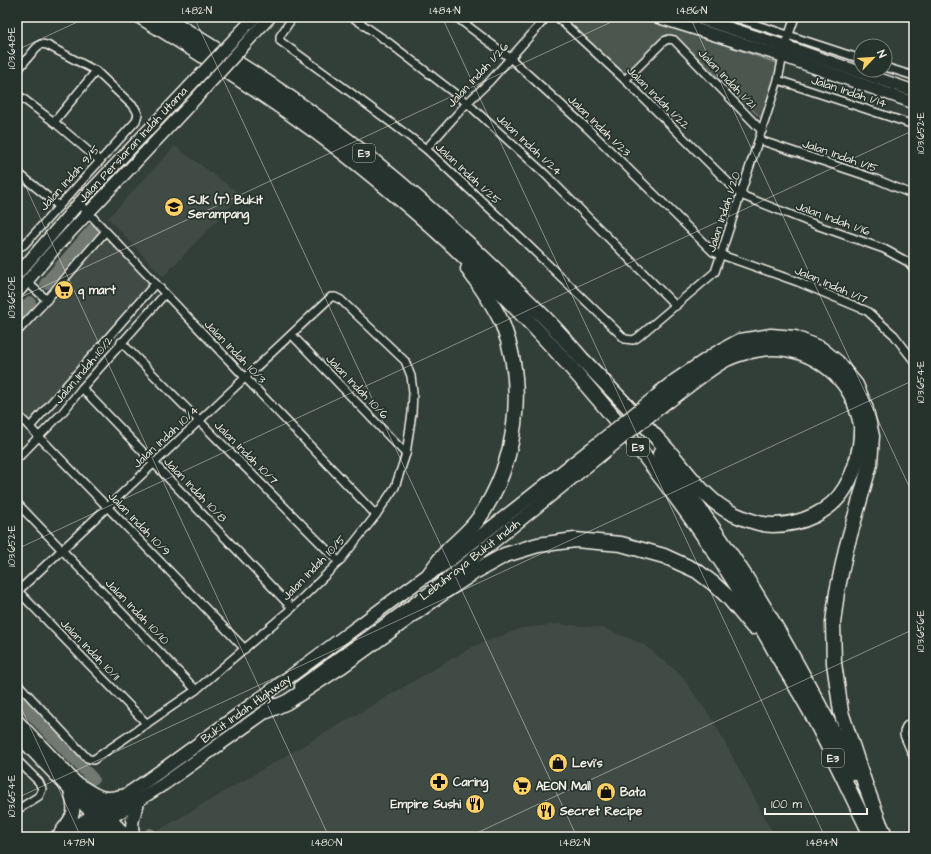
<svg xmlns="http://www.w3.org/2000/svg" width="931" height="854" font-family="'Architects Daughter',sans-serif">
	<rect width="100%" height="100%" fill="#323e38"/>
	<filter id="ink" filterUnits="userSpaceOnUse"><feTurbulence type="fractalNoise" baseFrequency=".025" numOctaves="2"/><feDisplacementMap in="SourceGraphic" scale="8" xChannelSelector="R" yChannelSelector="G"/><feConvolveMatrix kernelMatrix="1 2 1 2 8 2 1 2 1" color-interpolation-filters="sRGB"/></filter>
	<g filter="url(#ink)">
		<g fill="#404b44">
			<polygon points="175,146 241,195 163,277 108,218"/>
			<polygon points="105,236 152,284 17,438 17,334"/>
			<polygon points="559,624 603,628 643,644 680,674 714,722 775,837 147,837 472,647 522,628"/>
		</g>
		<polygon fill="#4c564f" stroke="#a0a49c" points="561,17 645,17 779,64 761,118 679,40 672,37 625,76"/>
		<g fill="none" stroke-linecap="round" stroke-linejoin="round">
			<g stroke="#727972" stroke-width="12">
				<polyline points="46,283 93,229"/>
				<polyline points="17,316 30,302"/>
				<polyline points="17,699 93,779"/>
				<polyline points="150,834 153,837"/>
			</g>
			<g stroke="#f4f1e8" stroke-width="10">
				<g id="minor">
					<polyline points="293,17 280,36 280,41 350,92 426,149 502,220 625,339 633,340 637,338 715,272 768,111 778,80 785,46 795,17"/>
					<polyline points="352,17 388,42 467,103 545,174 676,306"/>
					<polyline points="456,17 510,58 587,128 713,252 798,282 867,311 894,335 914,361"/>
					<polyline points="557,17 625,80 741,195 819,226 884,249 908,262 914,269"/>
					<polyline points="733,17 861,59"/>
					<polyline points="885,67 914,76"/>
					<polyline points="17,71 36,48 41,44 47,45 96,71 135,108 138,114 136,121 24,245 17,248"/>
					<polyline points="625,80 664,41 669,39 674,40 762,131"/>
					<polyline points="778,80 914,125"/>
					<polyline points="17,94 54,122 100,161"/>
					<polyline points="54,122 96,71"/>
					<polyline points="759,140 876,179 914,195"/>
					<polyline points="426,149 467,103 489,82 547,17"/>
					<polyline points="17,172 59,206"/>
					<polyline points="79,203 376,515"/>
					<polyline points="27,282 47,300"/>
					<polyline points="17,332 43,304 105,232"/>
					<polyline points="292,335 406,454"/>
					<polyline points="121,342 339,562"/>
					<polyline points="82,388 292,608"/>
					<polyline points="17,414 245,649"/>
					<polyline points="30,427 155,284"/>
					<polyline points="17,459 62,413 82,388 165,294"/>
					<polyline points="17,503 196,690"/>
					<polyline points="17,590 147,724"/>
					<polyline points="17,592 331,297 335,297 341,300 405,361 411,376 413,392 412,413 406,454 395,487 376,515 339,562 292,608 196,690 93,760 87,758 17,683"/>
					<path d="M914 721C907 724 904 727 904 735L914 758"/>
					<polyline points="17,760 39,782 42,789 39,796 17,810"/>
				</g>
			</g>
			<g stroke="#f4f1e8" stroke-width="14">
				<g id="secondary">
					<polyline points="657,17 782,56 914,103"/>
					<polyline points="695,17 785,46 914,91"/>
					<polyline points="248,24 255,17"/>
					<polyline points="256,32 270,17"/>
					<polyline points="17,275 79,203 188,88"/>
					<polyline points="17,293 58,245 199,95"/>
					<polyline points="17,720 128,837"/>
					<polyline points="17,735 114,837"/>
				</g>
			</g>
			<g stroke="#f4f1e8" stroke-width="15">
				<g id="trunk">
					<polyline points="301,686 435,589 598,457"/>
					<path d="M78 784C94 794 102 802 121 796"/>
					<path d="M61 832C75 814 76 813 70 790"/>
					<path d="M56 837C113 807 165 768 217 730 289 678 359 625 430 573L445 564 591 449"/>
					<polyline points="80,837 164,784 275,705"/>
					<polyline points="89,837 100,836 104,837"/>
					<path d="M134 837C129 824 135 812 139 800"/>
				</g>
			</g>
			<g stroke="#f4f1e8" stroke-width="17">
				<g id="motorway">
					<path d="M141 17C195 50 249 84 301 121 345 152 387 187 428 223 540 324 637 437 721 561 741 591 759 622 776 653 787 672 799 691 810 711 832 752 851 795 872 837"/>
					<path d="M164 17C212 47 260 76 306 109 390 170 468 241 542 315 556 329 569 344 582 359 610 388 638 417 665 447 682 465 701 494 723 508 735 516 759 525 773 525 801 525 831 512 845 488 856 470 862 446 861 425 860 419 858 413 856 407 845 373 809 348 773 348 758 348 734 354 721 362 703 373 685 388 668 401"/>
					<polyline points="660,393 677,380 716,354 740,341 771,336 795,338 821,349 837,362 856,385 865,406 872,436 870,464 846,549 837,592 833,623 834,663 841,712 865,784 879,822"/>
					<path d="M660 454C691 497 722 539 750 584 788 645 821 708 854 772"/>
					<path d="M430 573C436 565 442 556 449 549 459 539 471 530 479 518 517 463 527 386 502 323 493 303 480 286 468 269"/>
					<polyline points="267,711 287,702 340,667 444,592 476,571 505,555 538,545 575,540 621,544 664,556 697,571 714,584 729,598 753,627"/>
					<polyline points="875,814 886,837"/>
				</g>
			</g>
			<use href="#minor" stroke="#26332d" stroke-width="7"/>
			<use href="#secondary" stroke="#26332d" stroke-width="11"/>
			<use href="#trunk" stroke="#26332d" stroke-width="12"/>
			<use href="#motorway" stroke="#26332d" stroke-width="14"/>
			<g stroke="#f4f1e8" stroke-width="14" stroke-linecap="butt">
				<g id="secondary-bridge">
					<polyline points="188,88 248,24"/>
					<polyline points="199,95 256,32"/>
				</g>
			</g>
			<g stroke="#f4f1e8" stroke-width="15" stroke-linecap="butt">
				<g id="trunk-bridge">
					<polyline points="591,449 660,393"/>
					<polyline points="598,457 668,401"/>
				</g>
			</g>
			<use href="#secondary-bridge" stroke="#26332d" stroke-width="11"/>
			<use href="#trunk-bridge" stroke="#26332d" stroke-width="12"/>
		</g>
	</g>
	<path fill="none" stroke="#f4f1e8" stroke-width="1" stroke-opacity="0.45" d="M194 17 577 837M442 17 825 837M690 17 914 497M17 50 88 17M17 168 329 837M17 299 622 17M17 549 914 130M17 699 81 837M17 798 914 380M468 837 914 629"/>
	<defs>
		<g id="school-disc" transform="scale(1)"><circle r="9.5" fill="#ffd166" stroke="#26332d"/><path d="M0-5L7-2L0 1L-7-2ZM-4 1L0 2.5L4 1V4Q0 6-4 4Z" fill="#111"/></g>
		<g id="supermarket-disc" transform="scale(1)"><circle r="9.5" fill="#ffd166" stroke="#26332d"/><path d="M-6-5.5h2.5l.6 2H6L4.5 2H-2.5L-4.4-4H-6ZM-1.5 3.2a1.3 1.3 0 1 0 .1 0ZM3 3.2a1.3 1.3 0 1 0 .1 0Z" fill="#111"/></g>
		<g id="shop-disc" transform="scale(1)"><circle r="9.5" fill="#ffd166" stroke="#26332d"/><path d="M-5-2.5h2.3a2.7 3.5 0 0 1 5.4 0H5L5.5 6h-11ZM-1.5-2.5h3a1.5 2.3 0 0 0-3 0Z" fill="#111"/></g>
		<g id="pharmacy-disc" transform="scale(1)"><circle r="9.5" fill="#ffd166" stroke="#26332d"/><path d="M-2-6h4v4h4v4h-4v4h-4v-4h-4v-4h4Z" fill="#111"/></g>
		<g id="restaurant-disc" transform="scale(1)"><circle r="9.5" fill="#ffd166" stroke="#26332d"/><path d="M-5-6h1v4h1v-4h1v4h1v-4h1v5L-1.5 .5V6h-2V.5L-5-1ZM5-6V6H3V1.5H1.5Q1.5-4 5-6Z" fill="#111"/></g>
	</defs>
	<g fill-rule="evenodd">
		<use href="#school-disc" x="174" y="207"/>
		<use href="#supermarket-disc" x="64" y="290"/>
		<use href="#shop-disc" x="558" y="763"/>
		<use href="#pharmacy-disc" x="439" y="782"/>
		<use href="#supermarket-disc" x="522" y="786"/>
		<use href="#shop-disc" x="606" y="792"/>
		<use href="#restaurant-disc" x="475" y="804"/>
		<use href="#restaurant-disc" x="546" y="811"/>
	</g>
	<g text-anchor="middle" dominant-baseline="central" stroke-width="3.5" stroke-linejoin="round" paint-order="stroke">
		<g fill="#26332d" stroke="#b6b8b0" stroke-width="1">
			<rect x="353" y="144" width="22" height="18" rx="3"/>
			<rect x="627" y="438" width="22" height="18" rx="3"/>
			<rect x="822" y="749" width="22" height="18" rx="3"/>
		</g>
		<g font-size="11" font-weight="bold" fill="#f4f1e8">
			<text x="364" y="153">E3</text>
			<text x="638" y="447">E3</text>
			<text x="833" y="758">E3</text>
		</g>
		<g font-size="12" fill="#f4f1e8" stroke="#26332d">
			<text transform="translate(478 75) rotate(-47)">Jalan Indah 1/26</text>
			<text transform="translate(727 79) rotate(46)">Jalan Indah 1/21</text>
			<text transform="translate(849 92) rotate(18)">Jalan Indah 1/14</text>
			<text transform="translate(658 98) rotate(45)">Jalan Indah 1/22</text>
			<text transform="translate(599 126) rotate(44)">Jalan Indah 1/23</text>
			<text transform="translate(133 145) rotate(-47)">Jalan Persiaran Indah Utama</text>
			<text transform="translate(529 145) rotate(43)">Jalan Indah 1/24</text>
			<text transform="translate(840 156) rotate(19)">Jalan Indah 1/15</text>
			<text transform="translate(468 174) rotate(43)">Jalan Indah 1/25</text>
			<text transform="translate(70 178) rotate(-48)">Jalan Indah 9/5</text>
			<text transform="translate(724 212) rotate(-72)">Jalan Indah 1/20</text>
			<text transform="translate(833 219) rotate(20)">Jalan Indah 1/16</text>
			<text transform="translate(831 285) rotate(23)">Jalan Indah 1/17</text>
			<text transform="translate(235 352) rotate(46)">Jalan Indah 10/3</text>
			<text transform="translate(84 370) rotate(-50)">Jalan Indah 10/2</text>
			<text transform="translate(357 387) rotate(46)">Jalan Indah 10/6</text>
			<text transform="translate(166 437) rotate(-43)">Jalan Indah 10/4</text>
			<text transform="translate(246 453) rotate(45)">Jalan Indah 10/7</text>
			<text transform="translate(195 490) rotate(46)">Jalan Indah 10/8</text>
			<text transform="translate(139 524) rotate(46)">Jalan Indah 10/9</text>
			<text transform="translate(470 560) rotate(-38)">Lebuhraya Bukit Indah</text>
			<text transform="translate(314 568) rotate(-46)">Jalan Indah 10/5</text>
			<text transform="translate(137 612) rotate(46)">Jalan Indah 10/10</text>
			<text transform="translate(90 650) rotate(46)">Jalan Indah 10/11</text>
			<text transform="translate(246 709) rotate(-36)">Bukit Indah Highway</text>
		</g>
		<g font-size="12" font-weight="bold" fill="#f4f1e8" stroke="#26332d" text-anchor="start">
			<text x="188" y="200">SJK (T) Bukit<tspan x="188" dy="14">Serampang</tspan></text>
			<text x="78" y="290">q mart</text>
			<text x="572" y="763">Levi's</text>
			<text x="453" y="782">Caring</text>
			<text x="536" y="786">AEON Mall</text>
			<text x="620" y="792">Bata</text>
			<text x="461" y="804" text-anchor="end">Empire Sushi</text>
			<text x="560" y="811">Secret Recipe</text>
		</g>
	</g>
	<rect width="931" height="854" fill="none" stroke="#26332d" stroke-width="44"/>
	<g transform="translate(873 58) rotate(65)"><circle r="19" fill="#26332d" stroke="#787f78"/>
	<path d="M0-3L7 15L0 10L-7 15Z" fill="#ffd166"/>
	<text y="-6" font-size="11" font-weight="bold" text-anchor="middle" fill="#f4f1e8">N</text>
	</g>
	<path d="M765 808v6h102v-6" fill="none" stroke="#f4f1e8" stroke-width="2"/>
	<text x="771" y="808" font-size="12" fill="#f4f1e8" stroke="#26332d" stroke-width="3" paint-order="stroke">100 m</text>
	<rect x="22" y="22" width="887" height="810" fill="none" stroke="#f4f1e8" stroke-width="1.5"/>
	<g font-size="10" text-anchor="middle" fill="#f4f1e8">
		<text x="197" y="14">1.482°N</text>
		<text x="445" y="14">1.484°N</text>
		<text x="692" y="14">1.486°N</text>
		<text transform="translate(11 48) rotate(-90)" y="4">103.648°E</text>
		<text transform="translate(920 133) rotate(-90)" y="4">103.652°E</text>
		<text transform="translate(11 297) rotate(-90)" y="4">103.650°E</text>
		<text transform="translate(920 382) rotate(-90)" y="4">103.654°E</text>
		<text transform="translate(11 546) rotate(-90)" y="4">103.652°E</text>
		<text transform="translate(920 631) rotate(-90)" y="4">103.656°E</text>
		<text transform="translate(11 796) rotate(-90)" y="4">103.654°E</text>
		<text x="79" y="846">1.478°N</text>
		<text x="327" y="846">1.480°N</text>
		<text x="575" y="846">1.482°N</text>
		<text x="822" y="846">1.484°N</text>
	</g>
</svg>
